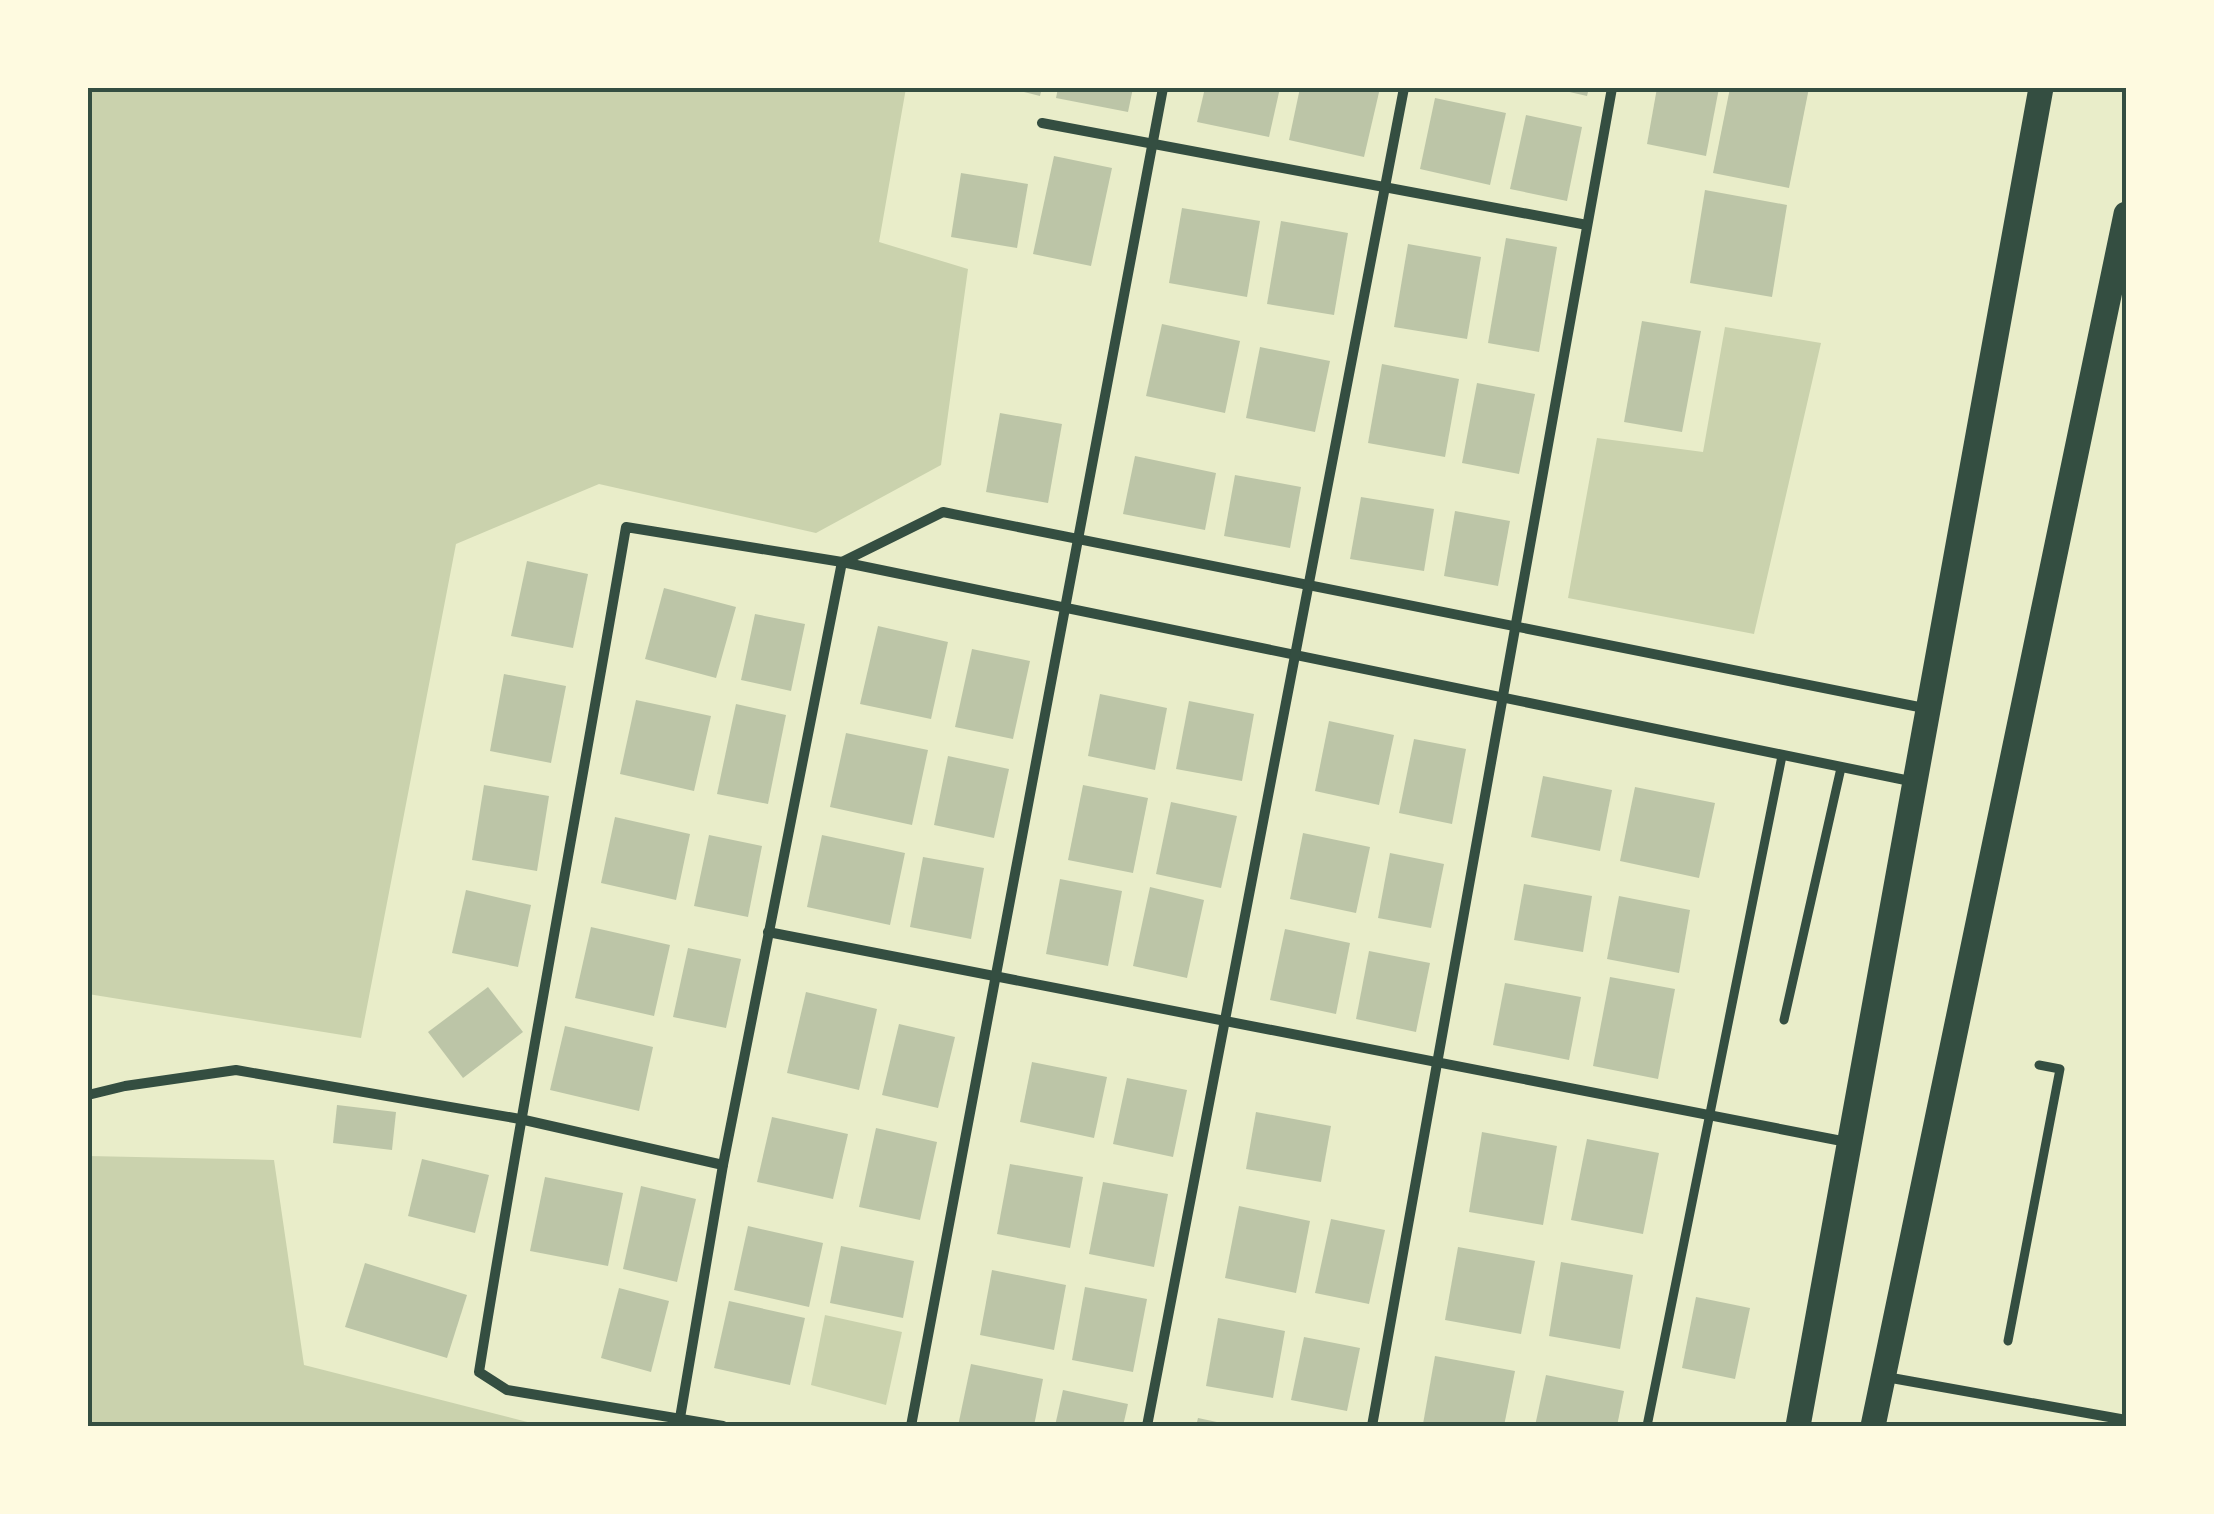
<svg xmlns="http://www.w3.org/2000/svg" width="2214" height="1514" font-family="'Work Sans',sans-serif">
	<rect width="100%" height="100%" fill="#e9edc9"/>
	<g fill="#cad2ad">
		<polygon points="88,88 906,88 879,242 968,269 941,465 816,533 599,484 456,544 361,1038 88,994"/>
		<polygon points="1725,327 1821,343 1754,634 1568,598 1597,438 1703,452"/>
		<polygon points="88,1156 274,1160 304,1365 543,1426 88,1426"/>
		<polygon points="825,1315 902,1332 886,1405 811,1385"/>
	</g>
	<g fill="#bcc5a7">
		<polygon points="1008,88 1042,88 1040,96"/>
		<polygon points="1058,88 1133,88 1128,112 1056,98"/>
		<polygon points="1205,88 1280,88 1269,137 1197,122"/>
		<polygon points="1300,88 1380,88 1364,157 1289,140"/>
		<polygon points="1552,88 1589,88 1587,96"/>
		<polygon points="1657,88 1719,88 1706,156 1647,144"/>
		<polygon points="1730,88 1809,88 1789,188 1713,173"/>
		<polygon points="1435,98 1506,113 1490,185 1420,169"/>
		<polygon points="1526,115 1582,127 1567,201 1510,189"/>
		<polygon points="1054,156 1112,168 1091,266 1033,254"/>
		<polygon points="961,173 1028,184 1017,248 951,237"/>
		<polygon points="1705,190 1787,205 1772,297 1690,283"/>
		<polygon points="1182,208 1260,221 1247,297 1169,283"/>
		<polygon points="1281,221 1348,233 1334,315 1267,304"/>
		<polygon points="1506,238 1557,247 1539,352 1488,343"/>
		<polygon points="1408,244 1481,257 1467,339 1394,327"/>
		<polygon points="1642,321 1701,331 1682,432 1624,422"/>
		<polygon points="1162,324 1240,341 1225,413 1146,396"/>
		<polygon points="1260,347 1330,361 1315,432 1246,418"/>
		<polygon points="1382,364 1459,379 1445,457 1368,443"/>
		<polygon points="1477,383 1535,394 1519,474 1462,463"/>
		<polygon points="1000,413 1062,424 1048,503 986,492"/>
		<polygon points="1135,456 1216,473 1205,530 1123,514"/>
		<polygon points="1235,475 1301,487 1290,548 1224,536"/>
		<polygon points="1361,497 1434,509 1424,571 1350,559"/>
		<polygon points="1455,511 1510,521 1498,586 1444,576"/>
		<polygon points="527,561 588,574 573,648 511,636"/>
		<polygon points="664,588 736,607 716,678 645,659"/>
		<polygon points="755,614 805,624 791,691 741,680"/>
		<polygon points="878,626 948,642 931,719 860,704"/>
		<polygon points="972,649 1030,661 1013,739 955,727"/>
		<polygon points="504,674 566,686 551,763 490,751"/>
		<polygon points="1100,694 1167,708 1155,770 1088,756"/>
		<polygon points="636,700 711,716 694,791 620,774"/>
		<polygon points="1189,701 1254,714 1242,781 1176,769"/>
		<polygon points="736,704 786,715 768,804 717,794"/>
		<polygon points="1329,721 1394,735 1379,805 1315,791"/>
		<polygon points="846,733 928,750 912,825 830,807"/>
		<polygon points="1414,739 1466,749 1452,824 1399,813"/>
		<polygon points="948,756 1009,769 994,838 934,825"/>
		<polygon points="1543,776 1612,790 1600,851 1531,837"/>
		<polygon points="484,785 549,796 537,871 472,860"/>
		<polygon points="1083,785 1148,798 1133,873 1068,860"/>
		<polygon points="1635,787 1715,803 1699,878 1620,861"/>
		<polygon points="1171,802 1237,816 1221,888 1156,874"/>
		<polygon points="615,817 690,834 676,900 601,883"/>
		<polygon points="1303,833 1370,847 1356,913 1290,899"/>
		<polygon points="709,835 762,846 748,917 694,906"/>
		<polygon points="822,835 905,853 890,925 807,907"/>
		<polygon points="1390,853 1444,864 1431,928 1378,918"/>
		<polygon points="923,857 984,868 971,939 910,927"/>
		<polygon points="1060,879 1122,891 1108,966 1046,954"/>
		<polygon points="1524,884 1592,896 1583,952 1514,940"/>
		<polygon points="1150,887 1204,900 1187,978 1133,966"/>
		<polygon points="466,890 531,905 518,967 452,953"/>
		<polygon points="1619,896 1690,910 1679,973 1607,959"/>
		<polygon points="591,927 670,945 654,1016 575,998"/>
		<polygon points="1285,929 1350,943 1336,1014 1270,1000"/>
		<polygon points="688,948 741,959 726,1028 673,1017"/>
		<polygon points="1369,951 1430,963 1416,1032 1356,1019"/>
		<polygon points="1610,977 1675,989 1658,1079 1593,1066"/>
		<polygon points="1505,983 1581,997 1569,1060 1493,1045"/>
		<polygon points="488,987 523,1032 463,1078 428,1032"/>
		<polygon points="806,992 877,1009 859,1090 787,1073"/>
		<polygon points="899,1024 955,1037 938,1108 882,1095"/>
		<polygon points="565,1026 653,1047 639,1111 550,1090"/>
		<polygon points="1032,1062 1107,1077 1094,1138 1020,1122"/>
		<polygon points="1127,1078 1187,1090 1173,1157 1113,1144"/>
		<polygon points="337,1105 396,1112 392,1150 333,1143"/>
		<polygon points="1256,1112 1331,1126 1321,1182 1246,1169"/>
		<polygon points="772,1117 848,1134 833,1199 757,1182"/>
		<polygon points="876,1128 937,1142 920,1220 859,1207"/>
		<polygon points="1482,1132 1557,1146 1543,1225 1469,1212"/>
		<polygon points="1587,1139 1659,1153 1643,1234 1571,1220"/>
		<polygon points="422,1159 489,1175 475,1233 408,1216"/>
		<polygon points="1010,1164 1083,1177 1070,1248 997,1234"/>
		<polygon points="545,1177 623,1193 608,1266 530,1251"/>
		<polygon points="1103,1182 1168,1194 1154,1267 1089,1254"/>
		<polygon points="641,1186 696,1199 677,1282 623,1269"/>
		<polygon points="1239,1206 1310,1221 1296,1293 1225,1278"/>
		<polygon points="1331,1219 1385,1230 1369,1304 1315,1293"/>
		<polygon points="748,1226 823,1243 809,1307 734,1290"/>
		<polygon points="841,1246 914,1261 903,1318 830,1303"/>
		<polygon points="1458,1247 1535,1261 1521,1334 1445,1320"/>
		<polygon points="1561,1262 1633,1275 1620,1349 1549,1336"/>
		<polygon points="365,1263 467,1295 447,1358 345,1327"/>
		<polygon points="992,1270 1066,1285 1054,1350 980,1335"/>
		<polygon points="1085,1287 1147,1299 1133,1372 1072,1360"/>
		<polygon points="619,1288 669,1301 651,1372 601,1358"/>
		<polygon points="1696,1297 1750,1308 1735,1379 1682,1368"/>
		<polygon points="729,1301 805,1318 790,1385 714,1368"/>
		<polygon points="1218,1318 1285,1331 1273,1398 1206,1386"/>
		<polygon points="1304,1337 1360,1348 1347,1411 1291,1400"/>
		<polygon points="1435,1356 1515,1371 1504,1426 1423,1424"/>
		<polygon points="971,1364 1043,1379 1034,1426 958,1426"/>
		<polygon points="1546,1375 1624,1391 1617,1426 1535,1426"/>
		<polygon points="1063,1390 1128,1404 1123,1426 1055,1426"/>
		<polygon points="1198,1418 1231,1425 1231,1426 1196,1426"/>
	</g>
	<g fill="none" stroke-linecap="round" stroke-linejoin="round">
		<g stroke="#344e41" stroke-width="9">
			<polyline points="1784,1020 1841,768"/>
			<polyline points="2008,1341 2060,1069 2039,1065"/>
			<polyline points="1647,1426 1782,756"/>
		</g>
		<g stroke="#344e41" stroke-width="10">
			<polyline points="1042,123 1587,225"/>
			<polyline points="842,562 943,512 1929,709"/>
			<polyline points="768,932 1847,1142"/>
			<polyline points="88,1095 125,1086 236,1070 520,1119 723,1165"/>
			<polyline points="1886,1377 2126,1420"/>
			<polyline points="680,1418 723,1165 842,562"/>
			<path d="M723 1426 507 1390 479 1372C524 1090 578 809 626 527L842 562 1915 782"/>
			<polyline points="911,1426 1163,88"/>
			<polyline points="1147,1426 1404,88"/>
			<polyline points="1372,1426 1612,88"/>
		</g>
		<g stroke="#344e41" stroke-width="25">
			<polyline points="1798,1426 2041,88"/>
			<polyline points="1873,1426 2126,214"/>
		</g>
	</g>
	<rect width="2214" height="1514" fill="none" stroke="#fefae0" stroke-width="180"/>
	<rect x="90" y="90" width="2034" height="1334" fill="none" stroke="#344e41" stroke-width="4"/>
</svg>
